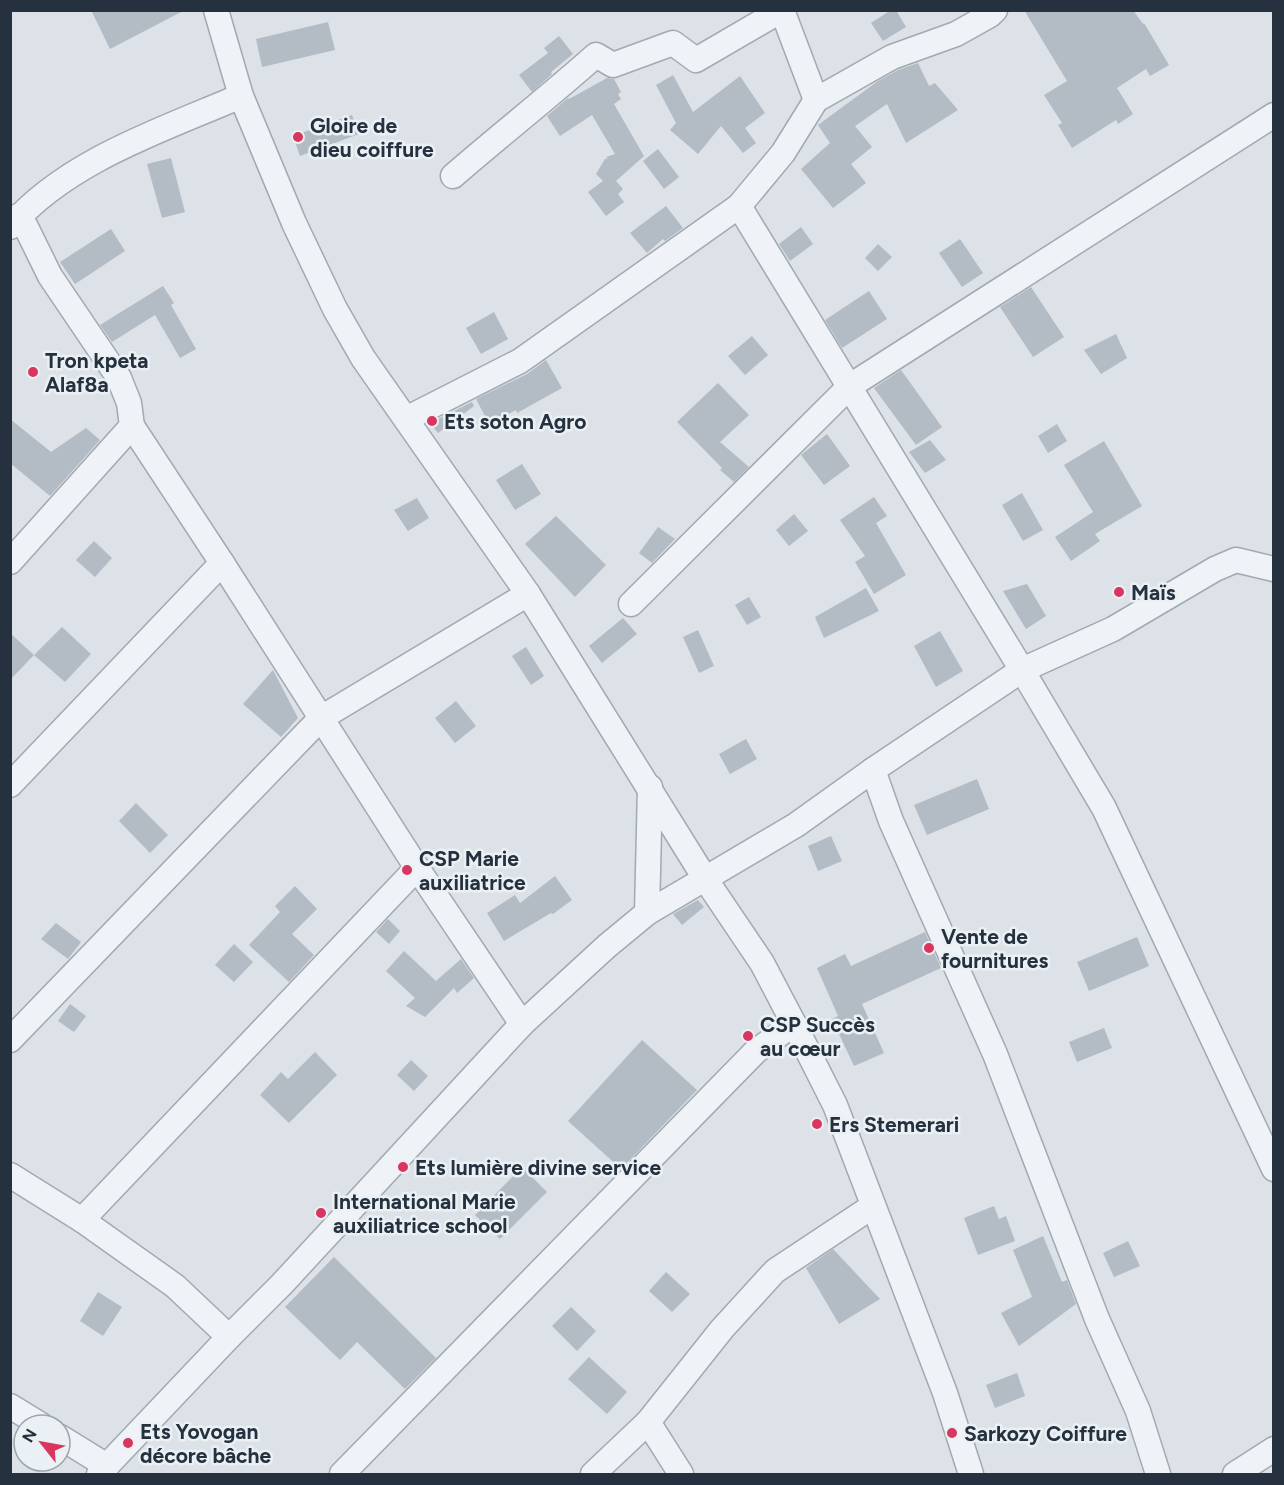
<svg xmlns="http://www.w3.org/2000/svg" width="1284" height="1485" font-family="Figtree,sans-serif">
	<rect width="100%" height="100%" fill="#dce2e7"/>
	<g fill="#b3bbc5">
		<polygon points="91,10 185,10 110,49"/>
		<polygon points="891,10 896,10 906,27 883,41 871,23"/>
		<polygon points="1024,10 1133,10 1143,24 1144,23 1169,65 1150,76 1146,69 1117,88 1133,114 1118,124 1116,120 1072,148 1058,125 1062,123 1044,95 1067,81"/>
		<polygon points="328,22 335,50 262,67 256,39"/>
		<polygon points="559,36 573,54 551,72 552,74 532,92 519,75 548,53 544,48"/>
		<polygon points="918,63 929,86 935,83 958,110 906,143 887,104 855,126 872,147 851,164 866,183 833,208 801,169 830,143 818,125 878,81 898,70"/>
		<polygon points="673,75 693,112 740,76 765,113 745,128 756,143 743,153 721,126 698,154 670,130 676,123 656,85"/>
		<polygon points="607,78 614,79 621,92 618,94 621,99 614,104 644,156 616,181 623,189 618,194 624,202 606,216 588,192 603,181 596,174 605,159 608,158 606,157 615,154 592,115 560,136 547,116 568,98 569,99"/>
		<polygon points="352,115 359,134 300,156 293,136"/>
		<polygon points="658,149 679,177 664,189 643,161"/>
		<polygon points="171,158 185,212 162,218 147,164"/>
		<polygon points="666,206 683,228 665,241 663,239 647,253 630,233"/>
		<polygon points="801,227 813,244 790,261 779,244"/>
		<polygon points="111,229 125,251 75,284 60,262"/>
		<polygon points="960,239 983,273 962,287 939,253"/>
		<polygon points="878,244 892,257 878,271 865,258"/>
		<polygon points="163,286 174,303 171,305 196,349 180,358 155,315 112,342 100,325"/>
		<polygon points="1031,287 1064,337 1033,357 1000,307"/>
		<polygon points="869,291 887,319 842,348 825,320"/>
		<polygon points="494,312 508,339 481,354 466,328"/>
		<polygon points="1116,334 1127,358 1101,374 1084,350"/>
		<polygon points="752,336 768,355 745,375 728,356"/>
		<polygon points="546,360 562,388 517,413 516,410 489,424 476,399 527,374"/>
		<polygon points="901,370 942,427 916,445 874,388"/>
		<polygon points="718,383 749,415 720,442 749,467 734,482 720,470 722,468 677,422"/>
		<polygon points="472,402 474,406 438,433 430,423"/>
		<polygon points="10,419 51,452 86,428 100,440 50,496 10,463"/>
		<polygon points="1057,424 1067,441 1048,453 1038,436"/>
		<polygon points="827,434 850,466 824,485 801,455"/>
		<polygon points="930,440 946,460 925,473 909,452"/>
		<polygon points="1104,441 1142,506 1095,534 1100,541 1071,561 1055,537 1093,512 1064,465"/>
		<polygon points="522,464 541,494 515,510 496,480"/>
		<polygon points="1022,493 1043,530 1023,541 1002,505"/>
		<polygon points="874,497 887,516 876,523 906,575 874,594 855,562 865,556 840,520"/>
		<polygon points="417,498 429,518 408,531 394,510"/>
		<polygon points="794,514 808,531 789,546 776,530"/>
		<polygon points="556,516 606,565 575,597 525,544"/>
		<polygon points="658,527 675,539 652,563 639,553"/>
		<polygon points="94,541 112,558 95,577 76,560"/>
		<polygon points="1027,584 1046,616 1026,629 1003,591"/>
		<polygon points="866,588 879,611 824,638 815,617"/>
		<polygon points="749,597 761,617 747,625 735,605"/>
		<polygon points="623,618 637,634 602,663 589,646"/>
		<polygon points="62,627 91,654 65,682 34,655"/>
		<polygon points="698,630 714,666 699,673 683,637"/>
		<polygon points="940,631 963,671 936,687 914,646"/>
		<polygon points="10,633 34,655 10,680"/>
		<polygon points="526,647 544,676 531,685 512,656"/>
		<polygon points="273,670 298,718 281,737 243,704"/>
		<polygon points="456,701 476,726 455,743 435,718"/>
		<polygon points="746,739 757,759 730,774 719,754"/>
		<polygon points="977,779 989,809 927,835 914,805"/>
		<polygon points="136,803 168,835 150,853 119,821"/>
		<polygon points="831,836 842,861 818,871 808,846"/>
		<polygon points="555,876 572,900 553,914 551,913 504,941 487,913 515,895 520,903"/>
		<polygon points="295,886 317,909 292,934 314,955 289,982 249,945 280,912 275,906"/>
		<polygon points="698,900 704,907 682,925 673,914"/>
		<polygon points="388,919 400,931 389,944 376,932"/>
		<polygon points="56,923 81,942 68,959 41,939"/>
		<polygon points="925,932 941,968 862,1004 884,1053 854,1066 832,1019 838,1016 817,968 845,954 851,966"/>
		<polygon points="1137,937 1149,966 1089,991 1077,962"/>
		<polygon points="234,944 253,962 234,982 215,965"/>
		<polygon points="404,951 436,981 461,959 474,978 457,993 454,988 425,1017 406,1006 415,998 386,971"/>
		<polygon points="70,1004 86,1016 74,1032 58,1021"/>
		<polygon points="1104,1028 1112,1048 1077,1062 1069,1042"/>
		<polygon points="642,1040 697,1090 621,1169 568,1121"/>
		<polygon points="315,1052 337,1075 289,1123 260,1095 281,1072 288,1079"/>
		<polygon points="411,1060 428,1076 414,1091 397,1075"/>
		<polygon points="522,1167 547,1192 500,1239 475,1215"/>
		<polygon points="994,1206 999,1219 1006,1216 1015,1241 978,1255 964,1218"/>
		<polygon points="1043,1236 1062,1282 1067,1280 1076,1304 1019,1346 1001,1313 1032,1297 1013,1250"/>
		<polygon points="1128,1241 1140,1266 1114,1277 1103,1253"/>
		<polygon points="833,1249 880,1299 839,1324 806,1268"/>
		<polygon points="334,1257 436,1358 405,1389 357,1342 340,1360 285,1307"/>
		<polygon points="666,1272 690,1294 672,1312 649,1291"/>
		<polygon points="98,1292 122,1307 103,1336 80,1321"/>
		<polygon points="571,1307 596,1331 577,1351 552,1326"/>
		<polygon points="589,1357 627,1392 607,1414 568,1379"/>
		<polygon points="1017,1373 1025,1396 995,1408 986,1385"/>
	</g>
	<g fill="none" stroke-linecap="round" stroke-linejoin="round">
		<g stroke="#a1a9b1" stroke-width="27">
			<g id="minor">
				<polyline points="216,10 241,96 294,223 335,309 363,358 528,594 706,880 762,963 794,1024 835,1105 945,1393 971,1474"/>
				<path d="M453 176C500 135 549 97 596 55L613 65 673 43 696 60 782 10 816 100"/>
				<polyline points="739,206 1022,670 1104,808 1274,1169"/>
				<polyline points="20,215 50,276 119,378 129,403 132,426 222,563 417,868 522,1024"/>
				<path d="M10 227C66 161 164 129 241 96"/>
				<polyline points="406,419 520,361 739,206 783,153 816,100 892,57 956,34 990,15 995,10"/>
				<polyline points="10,562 132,426"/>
				<polyline points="631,604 850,386 1274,115"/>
				<polyline points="873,770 891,821 995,1054 1097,1319 1138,1411 1158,1474"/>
				<polyline points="10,785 222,563"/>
				<polyline points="647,913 650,787"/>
				<polyline points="10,1040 321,718 528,594"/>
				<polyline points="10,1175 82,1220 175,1286 229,1337"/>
				<polyline points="82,1220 417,868"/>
				<polyline points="10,1406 41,1425"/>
				<polyline points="648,1422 681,1474"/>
				<polyline points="60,1437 107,1466"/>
				<polyline points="99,1474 229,1337 282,1284 522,1024 607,946 647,913 796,825 873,770 1022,670 1113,629 1215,569 1236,560 1274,569"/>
				<polyline points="342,1474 756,1051 794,1024"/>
				<polyline points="593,1474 648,1422 722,1329 775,1271 873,1206"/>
				<polyline points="1235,1474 1274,1449"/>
			</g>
		</g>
		<use href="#minor" stroke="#eff2f6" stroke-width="24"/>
	</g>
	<g fill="#d8355f" stroke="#ebf0f5" stroke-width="2">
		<circle cx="298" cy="137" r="6"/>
		<circle cx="33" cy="372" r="6"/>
		<circle cx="432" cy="421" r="6"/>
		<circle cx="1119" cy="592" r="6"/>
		<circle cx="407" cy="870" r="6"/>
		<circle cx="929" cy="948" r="6"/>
		<circle cx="748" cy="1036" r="6"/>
		<circle cx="817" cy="1124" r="6"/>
		<circle cx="403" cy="1167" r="6"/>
		<circle cx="321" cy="1213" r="6"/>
		<circle cx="952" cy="1433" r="6"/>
		<circle cx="128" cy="1443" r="6"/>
	</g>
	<g text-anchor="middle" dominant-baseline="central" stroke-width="5" stroke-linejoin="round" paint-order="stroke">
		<g font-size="21" font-weight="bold" fill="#25313f" stroke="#ebf0f5" text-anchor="start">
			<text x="310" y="125">Gloire de<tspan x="310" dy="24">dieu coiffure</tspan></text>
			<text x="45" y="360">Tron kpeta<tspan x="45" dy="24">Alaf8a</tspan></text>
			<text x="444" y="421">Ets soton Agro</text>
			<text x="1131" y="592">Maïs</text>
			<text x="419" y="858">CSP Marie<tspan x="419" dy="24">auxiliatrice</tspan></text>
			<text x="941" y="936">Vente de<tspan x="941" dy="24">fournitures</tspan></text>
			<text x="760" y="1024">CSP Succès<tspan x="760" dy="24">au cœur</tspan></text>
			<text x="829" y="1124">Ers Stemerari</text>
			<text x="415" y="1167">Ets lumière divine service</text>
			<text x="333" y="1201">International Marie<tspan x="333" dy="24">auxiliatrice school</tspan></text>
			<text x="140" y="1431">Ets Yovogan<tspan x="140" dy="24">décore bâche</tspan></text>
			<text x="964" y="1433">Sarkozy Coiffure</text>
		</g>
	</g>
	<rect width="1284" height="1485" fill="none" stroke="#25313f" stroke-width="24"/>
	<g transform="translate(42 1443) rotate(301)"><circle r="28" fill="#ebf0f5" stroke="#9ca4ac" stroke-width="1.5"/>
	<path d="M0-4.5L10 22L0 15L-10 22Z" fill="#d8355f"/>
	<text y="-9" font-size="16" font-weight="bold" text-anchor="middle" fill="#25313f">N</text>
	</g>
</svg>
